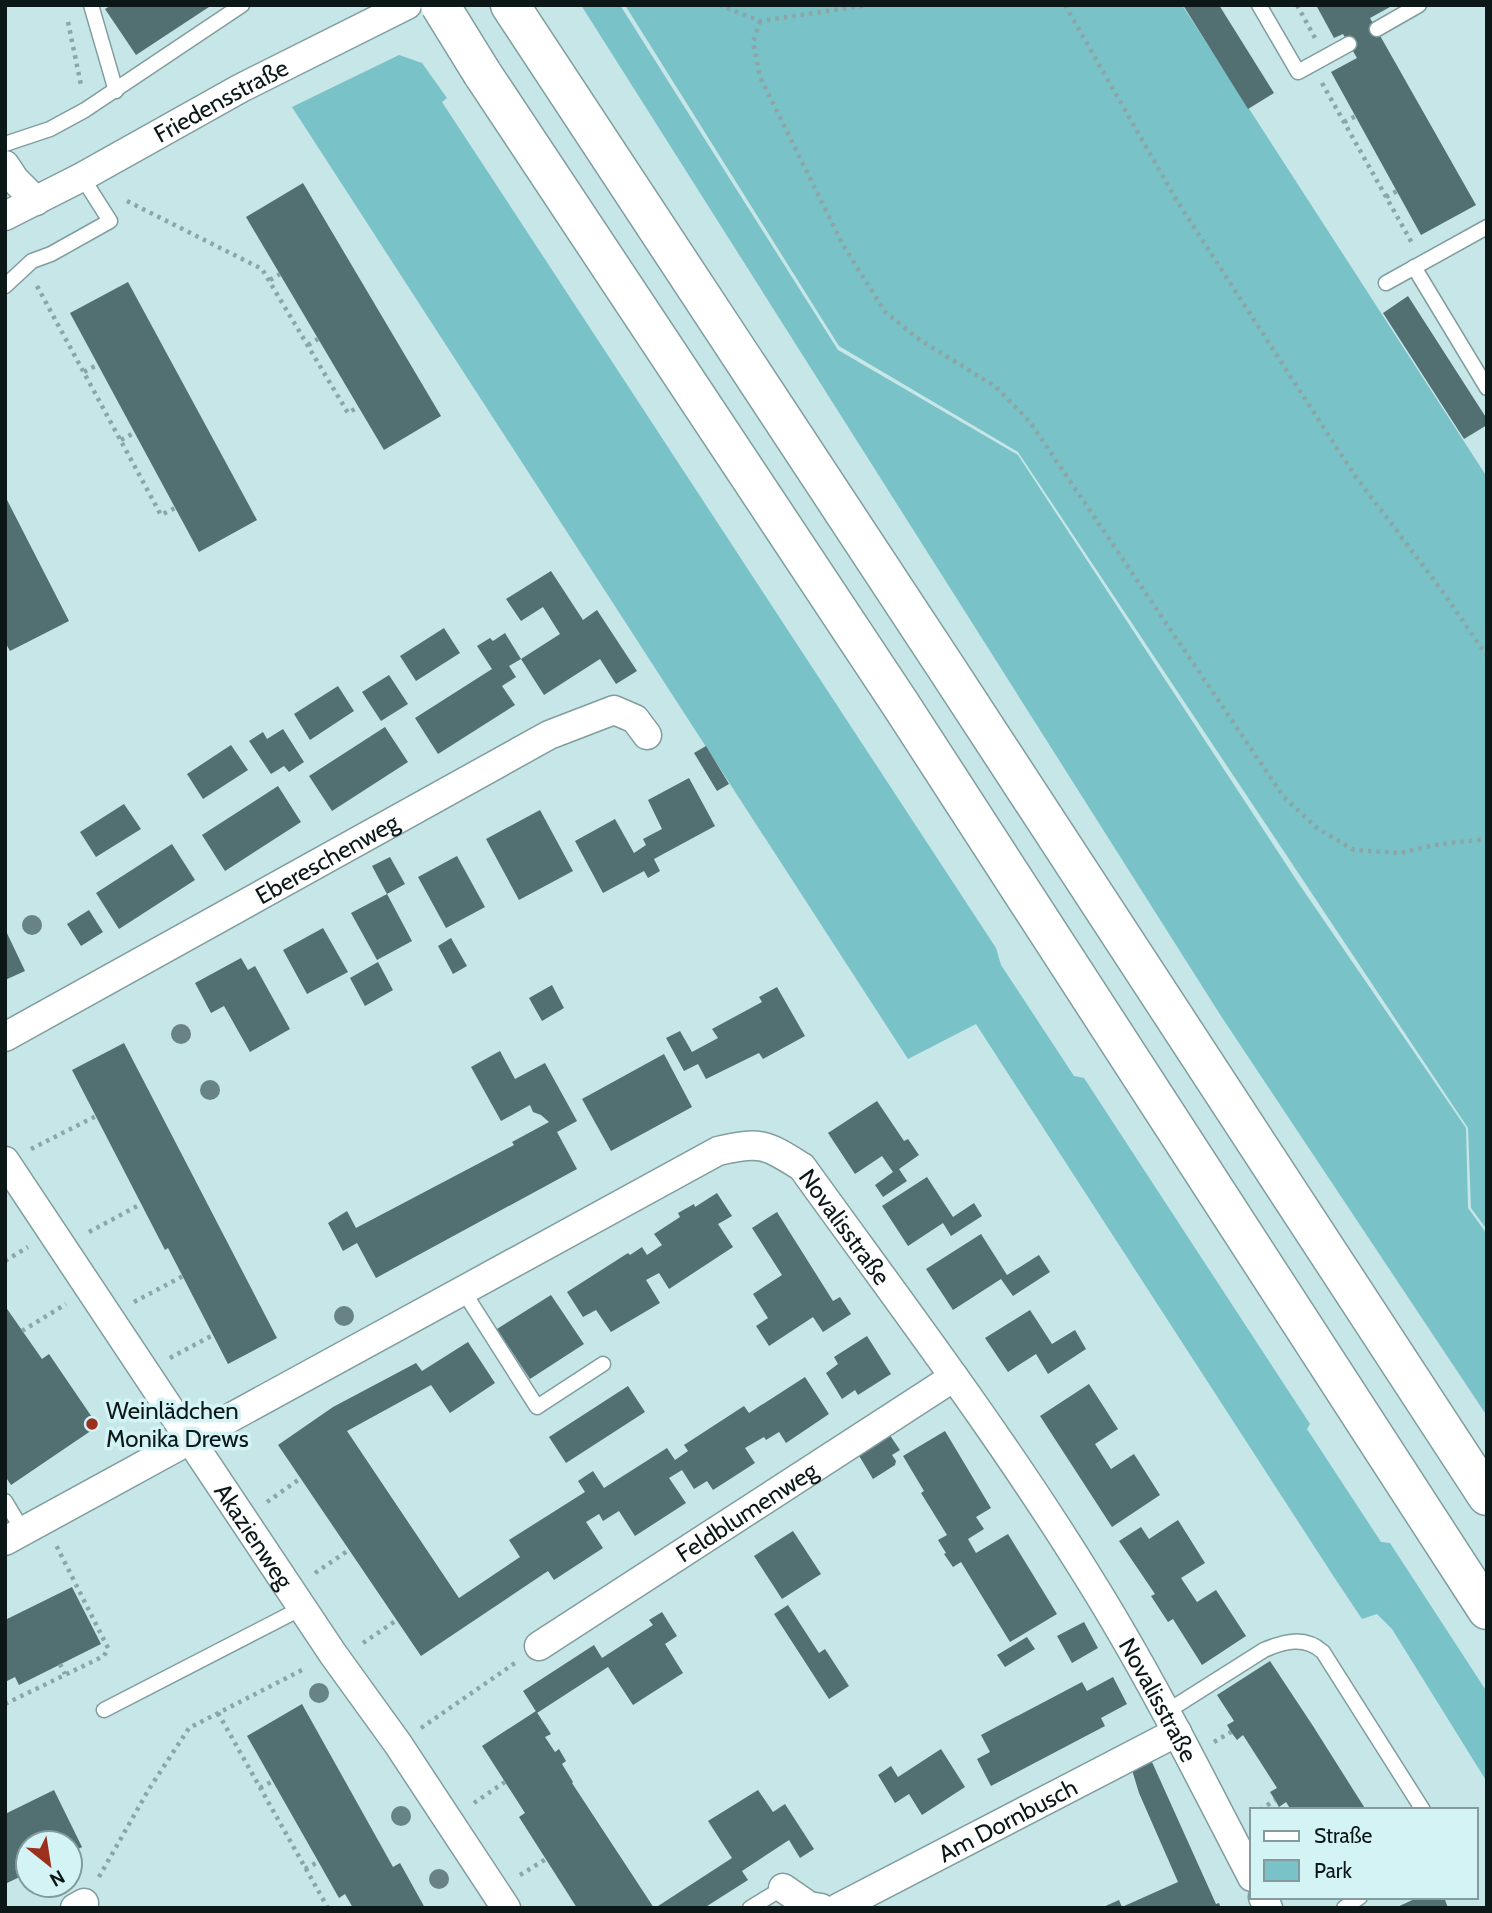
<svg xmlns="http://www.w3.org/2000/svg" width="1492" height="1913" font-family="Cabin,sans-serif">
	<rect width="100%" height="100%" fill="#c6e6e8"/>
	<g fill="#79c2c7">
		<polygon points="581,5 620,5 838,350 1018,455 1299,884 1466,1128 1468,1208 1487,1234 1487,1416 1221,1016"/>
		<polygon points="625,5 1182,5 1487,477 1487,1230 1471,1208 1468,1128 1018,452 839,346"/>
		<polygon points="399,55 422,63 447,98 442,102 996,948 1001,965 1074,1076 1084,1078 1310,1424 1307,1429 1381,1542 1390,1543 1487,1692 1487,1782 1392,1629 1377,1614 1362,1619 1334,1577 976,1024 908,1059 292,107"/>
	</g>
	<g fill="#526f71">
		<polygon points="112,5 212,5 136,55 105,9"/>
		<polygon points="1183,5 1219,5 1274,93 1248,109"/>
		<polygon points="1316,5 1389,5 1390,7 1370,18 1476,205 1421,235 1331,72 1357,58 1343,34 1334,38"/>
		<polygon points="303,183 441,416 384,450 246,217"/>
		<polygon points="128,282 257,520 199,552 70,313"/>
		<polygon points="1408,296 1487,419 1487,425 1464,439 1383,313"/>
		<polygon points="5,496 69,621 10,651 5,642"/>
		<polygon points="551,571 583,620 597,610 637,671 616,684 600,659 544,695 521,659 509,666 516,677 502,686 515,705 438,754 415,718 492,669 477,646 490,638 493,641 505,633 521,659 560,634 543,607 521,621 506,599"/>
		<polygon points="444,628 460,653 416,681 400,656"/>
		<polygon points="389,675 408,704 381,721 362,692"/>
		<polygon points="338,686 354,711 310,740 294,714"/>
		<polygon points="385,727 408,762 332,811 309,776"/>
		<polygon points="283,729 304,762 289,772 284,766 271,774 249,741 263,732 267,739"/>
		<polygon points="231,745 248,770 203,799 187,774"/>
		<polygon points="706,746 729,784 717,791 694,753"/>
		<polygon points="689,778 715,826 654,859 660,871 648,878 644,871 603,893 575,841 615,819 634,853 646,845 643,839 662,829 648,800"/>
		<polygon points="278,786 301,822 225,871 202,835"/>
		<polygon points="124,804 141,829 96,857 80,832"/>
		<polygon points="540,810 573,871 519,900 486,839"/>
		<polygon points="172,844 195,880 119,929 96,893"/>
		<polygon points="457,856 485,907 446,928 418,877"/>
		<polygon points="390,857 405,884 387,894 372,866"/>
		<polygon points="387,894 412,941 377,960 351,913"/>
		<polygon points="89,910 103,932 81,946 67,924"/>
		<polygon points="323,928 348,972 307,994 283,950"/>
		<polygon points="5,929 25,971 5,980"/>
		<polygon points="451,938 467,966 453,974 438,946"/>
		<polygon points="241,958 248,970 255,966 290,1029 250,1052 224,1006 211,1013 195,983"/>
		<polygon points="378,962 393,990 365,1006 350,978"/>
		<polygon points="552,985 564,1008 542,1021 529,998"/>
		<polygon points="777,987 805,1036 763,1059 759,1053 706,1079 698,1064 684,1071 666,1038 680,1031 692,1052 718,1038 712,1029 762,1002 759,997"/>
		<polygon points="124,1043 277,1338 228,1364 168,1248 165,1250 72,1070"/>
		<polygon points="500,1051 515,1079 545,1063 577,1121 557,1132 577,1169 376,1278 357,1243 343,1251 328,1223 347,1211 356,1228 514,1145 512,1142 549,1122 541,1115 533,1112 530,1105 501,1121 471,1067"/>
		<polygon points="664,1054 692,1107 611,1151 582,1099"/>
		<polygon points="877,1101 904,1141 908,1139 919,1155 899,1169 907,1181 883,1197 875,1185 893,1172 882,1156 855,1174 828,1133"/>
		<polygon points="927,1177 953,1217 974,1203 982,1216 951,1236 943,1223 908,1246 882,1206"/>
		<polygon points="717,1193 732,1216 718,1224 733,1247 669,1289 659,1273 646,1280 660,1303 611,1332 596,1310 583,1317 567,1292 628,1253 630,1255 642,1247 647,1255 662,1245 654,1234 680,1217 678,1213 694,1204 695,1207"/>
		<polygon points="777,1212 833,1301 840,1297 851,1314 823,1332 813,1317 769,1346 756,1326 768,1318 753,1294 782,1275 752,1228"/>
		<polygon points="981,1234 1007,1275 1039,1255 1050,1272 1013,1296 1001,1279 953,1310 926,1269"/>
		<polygon points="551,1295 584,1344 530,1379 497,1329"/>
		<polygon points="5,1306 42,1359 49,1354 98,1426 11,1485 5,1476"/>
		<polygon points="1030,1310 1052,1344 1075,1330 1086,1349 1048,1374 1036,1354 1008,1372 985,1338"/>
		<polygon points="867,1336 891,1374 858,1395 855,1390 842,1399 826,1373 838,1364 834,1357"/>
		<polygon points="468,1342 495,1383 450,1413 431,1385 347,1431 459,1598 520,1557 509,1540 585,1492 578,1481 593,1471 604,1488 667,1448 675,1460 688,1451 684,1445 744,1406 749,1413 805,1377 829,1414 786,1443 779,1432 766,1440 764,1437 745,1448 755,1463 713,1490 707,1481 694,1489 682,1470 669,1478 686,1503 635,1536 619,1511 603,1521 599,1514 586,1522 603,1548 554,1580 548,1571 421,1656 278,1445 333,1407 416,1363 422,1371"/>
		<polygon points="1089,1384 1118,1429 1095,1444 1111,1469 1134,1454 1160,1495 1112,1527 1040,1416"/>
		<polygon points="628,1386 645,1412 566,1463 549,1437"/>
		<polygon points="945,1431 991,1508 976,1517 984,1529 968,1539 976,1553 1008,1534 1057,1614 1010,1642 961,1562 953,1567 944,1554 946,1553 938,1540 947,1535 921,1493 924,1491 903,1456"/>
		<polygon points="889,1434 900,1450 892,1455 896,1461 895,1465 873,1479 858,1454"/>
		<polygon points="1178,1520 1205,1563 1181,1578 1197,1602 1216,1590 1246,1636 1202,1665 1173,1619 1168,1622 1151,1596 1155,1594 1119,1541 1141,1527 1149,1539"/>
		<polygon points="793,1531 821,1574 782,1599 754,1556"/>
		<polygon points="72,1587 101,1644 19,1685 15,1677 5,1682 5,1620"/>
		<polygon points="788,1605 819,1653 825,1649 849,1686 829,1699 774,1614"/>
		<polygon points="662,1612 677,1636 665,1644 683,1673 633,1705 608,1667 537,1713 523,1691 594,1645 602,1658 653,1625 649,1620"/>
		<polygon points="1084,1622 1098,1648 1072,1663 1057,1636"/>
		<polygon points="1027,1637 1035,1649 1005,1667 997,1655"/>
		<polygon points="1270,1661 1313,1726 1366,1810 1291,1810 1286,1802 1279,1807 1275,1800 1270,1792 1277,1788 1243,1735 1237,1740 1231,1732 1227,1725 1234,1721 1217,1695"/>
		<polygon points="1113,1677 1127,1704 1101,1718 1105,1726 991,1786 977,1759 990,1752 981,1735 1082,1682 1087,1691"/>
		<polygon points="302,1704 393,1867 400,1863 425,1908 353,1908 345,1894 339,1898 247,1736"/>
		<polygon points="536,1711 551,1734 545,1737 555,1752 559,1749 566,1761 562,1764 573,1782 572,1783 654,1908 577,1908 519,1817 525,1813 482,1746"/>
		<polygon points="941,1749 965,1787 922,1815 909,1794 895,1803 878,1775 891,1766 898,1777"/>
		<polygon points="1152,1762 1216,1904 1219,1903 1221,1908 1101,1908 1119,1900 1122,1907 1178,1882 1139,1793 1132,1770"/>
		<polygon points="54,1790 82,1847 70,1853 70,1843 28,1843 28,1873 5,1884 5,1814"/>
		<polygon points="758,1790 773,1812 785,1804 814,1849 800,1858 789,1840 742,1871 748,1880 704,1908 655,1908 732,1858 708,1821"/>
		<polygon points="1419,1897 1444,1897 1448,1908 1395,1908"/>
	</g>
	<g fill="none" stroke-linecap="round" stroke-linejoin="round">
		<g stroke="#809d9f" stroke-width="17">
			<g id="service">
				<polyline points="91,5 116,91"/>
				<polyline points="1259,5 1298,72 1349,44"/>
				<polyline points="1377,29 1419,5"/>
				<polyline points="5,144 50,129 85,110 242,5"/>
				<polyline points="1414,267 1487,388"/>
				<polyline points="1386,283 1487,227"/>
				<polyline points="5,286 32,261 51,254 110,221 82,177"/>
				<polyline points="462,1289 537,1407 603,1364"/>
				<polyline points="5,1501 23,1531"/>
				<polyline points="104,1710 302,1608"/>
				<path d="M1166 1712 1264 1650C1285 1641 1305 1636 1323 1652L1423 1810"/>
				<polyline points="750,1908 783,1888"/>
				<polyline points="1344,1908 1360,1897"/>
			</g>
		</g>
		<g stroke="#809d9f" stroke-width="31">
			<g id="minor">
				<polyline points="5,165 15,180 36,201"/>
				<path id="s1" d="M5 216 82 177 241 88 407 5"/>
				<path id="s2" d="M5 1037 549 735 614 710 635 719 647 735"/>
				<path id="s3" d="M5 1161 189 1438 333 1654 398 1744 506 1908"/>
				<path id="s4" d="M5 1541 718 1151C761 1141 765 1144 802 1167 900 1303 1002 1437 1090 1580 1150 1676 1200 1777 1252 1877"/>
				<path id="s5" d="M539 1646 954 1377"/>
				<polyline points="783,1888 809,1906 821,1908"/>
				<polyline points="1263,1897 1268,1908"/>
				<polyline points="75,1908 84,1903"/>
				<path id="s6" d="M838 1908 1177 1732"/>
			</g>
		</g>
		<g stroke="#809d9f" stroke-width="41">
			<g id="motorway">
				<polyline points="510,5 949,672 1487,1496"/>
				<polyline points="482,73 901,705 1487,1610"/>
			</g>
		</g>
		<g stroke="#8ca6a7" stroke-width="4.5" stroke-dasharray="3.5 5" stroke-linecap="butt">
			<polyline points="719,5 760,21 869,5"/>
			<polyline points="1065,5 1177,201 1236,292 1353,473 1443,592 1487,656"/>
			<polyline points="1297,5 1315,38"/>
			<polyline points="760,21 753,42 760,77 843,245 885,312 920,340 996,387 1030,422 1283,796 1317,828 1354,850 1400,853 1434,845 1487,839"/>
			<polyline points="68,22 81,85"/>
			<polyline points="1322,83 1412,243"/>
			<polyline points="1344,122 1356,116"/>
			<polyline points="1386,197 1397,191"/>
			<polyline points="127,201 262,269 348,413 358,407"/>
			<polyline points="270,280 280,274"/>
			<polyline points="37,286 161,515 175,508"/>
			<polyline points="308,345 318,339"/>
			<polyline points="84,372 97,365"/>
			<polyline points="121,440 134,433"/>
			<polyline points="31,1149 96,1116"/>
			<polyline points="89,1232 141,1204"/>
			<polyline points="5,1261 28,1247"/>
			<polyline points="134,1302 183,1276"/>
			<polyline points="22,1331 66,1304"/>
			<polyline points="170,1358 213,1335"/>
			<polyline points="267,1502 301,1478"/>
			<polyline points="315,1573 349,1550"/>
			<polyline points="363,1643 397,1620"/>
			<polyline points="60,1664 65,1674"/>
			<polyline points="5,1704 104,1656 108,1648 56,1545"/>
			<polyline points="218,1713 328,1908"/>
			<polyline points="421,1728 515,1663"/>
			<polyline points="1214,1742 1231,1732"/>
			<polyline points="260,1788 273,1781"/>
			<polyline points="474,1803 505,1782"/>
			<polyline points="1260,1810 1275,1800"/>
			<polyline points="305,1869 318,1862"/>
			<polyline points="520,1875 546,1859"/>
			<polyline points="99,1877 149,1789 189,1728 306,1668"/>
		</g>
		<use href="#service" stroke="#fff" stroke-width="14"/>
		<use href="#minor" stroke="#fff" stroke-width="28"/>
		<use href="#motorway" stroke="#fff" stroke-width="38"/>
		<g stroke="#809d9f" stroke-width="41" stroke-linecap="butt">
			<polyline id="motorway-bridge" points="440,5 482,73"/>
		</g>
		<use href="#motorway-bridge" stroke="#fff" stroke-width="38"/>
	</g>
	<g fill="#678385">
		<circle cx="32" cy="925" r="10"/>
		<circle cx="181" cy="1034" r="10"/>
		<circle cx="210" cy="1090" r="10"/>
		<circle cx="344" cy="1316" r="10"/>
		<circle cx="319" cy="1693" r="10"/>
		<circle cx="401" cy="1816" r="10"/>
		<circle cx="439" cy="1879" r="10"/>
	</g>
	<circle fill="#9b311d" stroke="#d3f3f5" stroke-width="2.5" cx="92" cy="1424" r="7"/>
	<g text-anchor="middle" dominant-baseline="central" stroke-width="7" stroke-linejoin="round" paint-order="stroke">
		<g font-size="24" fill="#0c1818" stroke="#d3f3f5">
			<text stroke="none"><textPath href="#s1" startOffset="245">Friedensstraße</textPath></text>
			<text stroke="none"><textPath href="#s2" startOffset="368">Ebereschenweg</textPath></text>
			<text stroke="none"><textPath href="#s4" startOffset="976">Novalisstraße</textPath></text>
			<text stroke="none"><textPath href="#s5" startOffset="247">Feldblumenweg</textPath></text>
			<text stroke="none"><textPath href="#s3" startOffset="450">Akazienweg</textPath></text>
			<text stroke="none"><textPath href="#s4" startOffset="1544">Novalisstraße</textPath></text>
			<text stroke="none"><textPath href="#s6" startOffset="191">Am Dornbusch</textPath></text>
		</g>
		<g font-size="24" fill="#0c1818" stroke="#d3f3f5" text-anchor="start">
			<text x="106" y="1410">Weinlädchen<tspan x="106" dy="28">Monika Drews</tspan></text>
		</g>
	</g>
	<rect width="1492" height="1913" fill="none" stroke="#0c1818" stroke-width="14"/>
	<rect x="1250" y="1808" width="228" height="91" fill="#d3f3f5" stroke="#839b9d" stroke-width="2"/>
	<rect x="1264" y="1831" width="35" height="10" fill="#ffffff" stroke="#839b9d" stroke-width="2"/>
	<text x="1314" y="1843" font-size="21" fill="#0c1818">Straße</text>
	<rect x="1264" y="1860" width="35" height="21" fill="#79c2c7" stroke="#839b9d" stroke-width="2"/>
	<text x="1314" y="1878" font-size="21" fill="#0c1818">Park</text>
	<g transform="translate(49 1864) rotate(150)"><circle r="33" fill="#d3f3f5" stroke="#839b9d" stroke-width="2"/>
	<path d="M0-5L12 26L0 18L-12 26Z" fill="#9b311d"/>
	<text y="-10" font-size="19" font-weight="bold" text-anchor="middle" fill="#0c1818">N</text>
	</g>
</svg>
